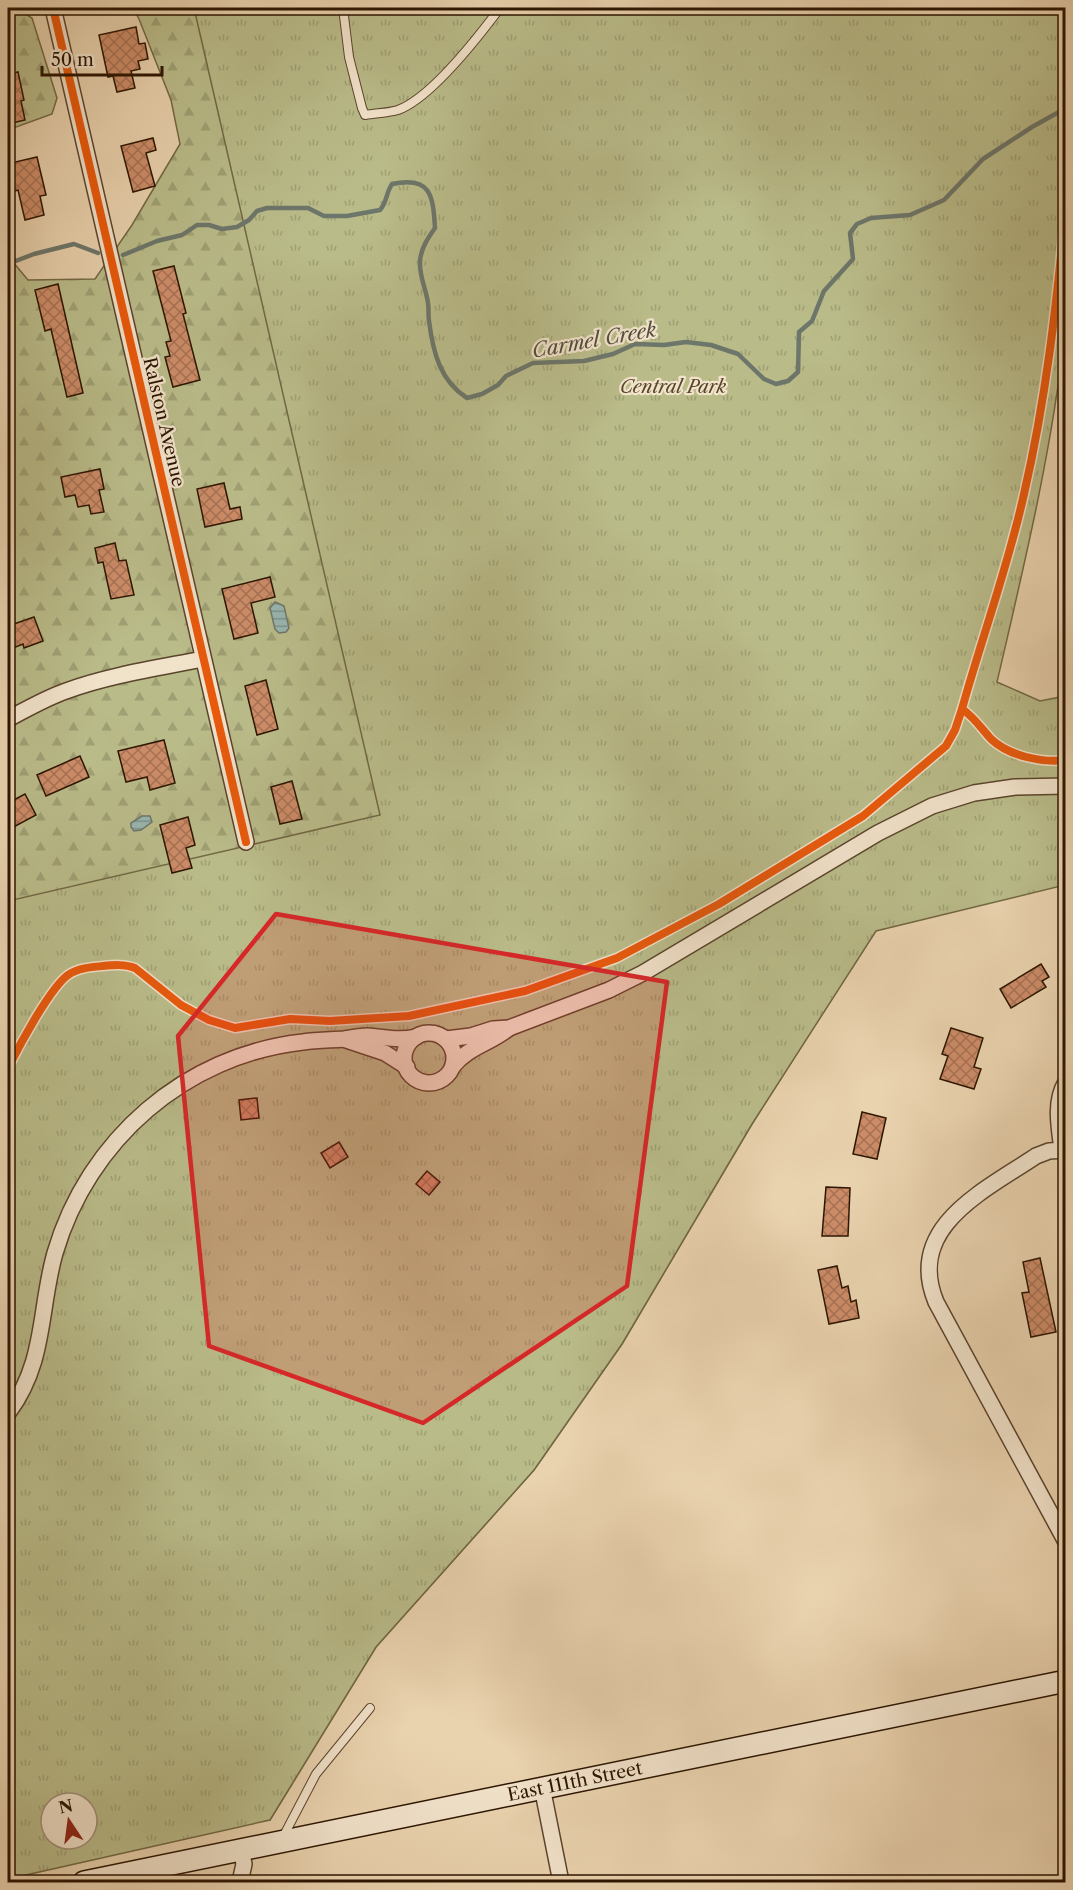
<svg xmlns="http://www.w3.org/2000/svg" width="1073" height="1890" font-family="'Libre Caslon Text',serif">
	<defs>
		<pattern id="forest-firs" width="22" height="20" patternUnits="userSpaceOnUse" patternTransform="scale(1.5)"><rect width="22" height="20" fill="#b9bb89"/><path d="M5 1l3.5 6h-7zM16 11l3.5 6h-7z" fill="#9fa074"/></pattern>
		<pattern id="park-tufts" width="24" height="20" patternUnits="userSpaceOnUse" patternTransform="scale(1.5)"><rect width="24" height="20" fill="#b9bb89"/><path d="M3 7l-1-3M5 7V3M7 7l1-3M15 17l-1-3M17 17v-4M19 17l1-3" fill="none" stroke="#9fa074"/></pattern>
		<pattern id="water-rules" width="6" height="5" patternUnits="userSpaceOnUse" patternTransform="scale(1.5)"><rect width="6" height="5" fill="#98b6b0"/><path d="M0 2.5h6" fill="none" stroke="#7c938d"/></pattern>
		<pattern id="building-cross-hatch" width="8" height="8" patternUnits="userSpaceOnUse" patternTransform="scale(1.5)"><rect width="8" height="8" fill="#cc8c68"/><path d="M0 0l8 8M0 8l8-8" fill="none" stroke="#a67153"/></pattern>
	</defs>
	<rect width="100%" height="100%" fill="#e9d2ae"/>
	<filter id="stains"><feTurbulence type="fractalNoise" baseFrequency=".00333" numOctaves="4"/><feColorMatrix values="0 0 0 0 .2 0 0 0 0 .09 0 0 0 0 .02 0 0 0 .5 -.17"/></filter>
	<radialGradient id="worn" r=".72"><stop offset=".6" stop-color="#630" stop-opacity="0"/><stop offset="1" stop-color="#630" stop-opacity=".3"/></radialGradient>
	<g fill="url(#forest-firs)" stroke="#726845" stroke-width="1.5">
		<polygon points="8,8 16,8 32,18 57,98 52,114 8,130"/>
		<polygon points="133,8 457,8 876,930 752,1124 622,1344 534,1470 376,1647 270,1820 87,1803 8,1703 8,256 28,280 95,279 132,225 180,144 171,100 139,19"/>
	</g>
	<path fill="url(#park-tufts)" stroke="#726845" stroke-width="1.5" fill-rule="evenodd" d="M194 8H1065V332C1052 450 1024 566 997 682L1040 701 1065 696V885L876 931 752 1124 622 1344 534 1470 376 1647 270 1820 8 1879V901L380 815ZM51 1803H87V1839H51Z"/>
	<g fill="url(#water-rules)" stroke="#6d766a" stroke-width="1.5">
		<polygon points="275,602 284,606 289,628 286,632 279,633 275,629 270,608"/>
		<polygon points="142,816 150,816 152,822 141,830 134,831 131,827 131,823"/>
	</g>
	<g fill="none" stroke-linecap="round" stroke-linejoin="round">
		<g stroke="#6d766a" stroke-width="4.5">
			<path d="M123 255 157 241 182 235 197 225H209L222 229 237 227 249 220 257 211 267 208H308L324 216H347L380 210C387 202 386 193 392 184 431 176 433 195 435 228 428 238 421 248 420 261 419 277 426 288 428 303 429 309 428 315 429 321 433 352 440 381 467 398L482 394 498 385 506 376 533 363 584 361 613 354 635 344 664 345 686 342 711 345 738 354 764 379 776 384 788 381 798 372 799 332 812 321 824 291 853 259 850 233 857 224 871 218 910 215 944 200 983 159 1032 127 1066 108"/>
			<polyline points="8,264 34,254 74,244 98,253"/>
		</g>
	</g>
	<g fill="url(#building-cross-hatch)" stroke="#2c1501" stroke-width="1.5">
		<polygon points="136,27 139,44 145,43 148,59 138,61 140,69 131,71 135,88 117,92 113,76 108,77 99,35"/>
		<polygon points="18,72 24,100 21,101 25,120 8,124 8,74"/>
		<polygon points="153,138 156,150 146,153 155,186 133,192 121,146"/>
		<polygon points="37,157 46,195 40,196 44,215 25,220 18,190 8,193 8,170 12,169 11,163"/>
		<polygon points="174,266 186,313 183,314 200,380 173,387 165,357 170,356 166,342 171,341 153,271"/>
		<polygon points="58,284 83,393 67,397 51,329 45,331 35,290"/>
		<polygon points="100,469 104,489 99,490 104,512 91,514 89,505 78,507 75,495 65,497 61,477"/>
		<polygon points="224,483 230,509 240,507 242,519 205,527 197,489"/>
		<polygon points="115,543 119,561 126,560 134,595 111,599 103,562 98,563 95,548"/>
		<polygon points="270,577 275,597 251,603 258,633 234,639 222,589"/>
		<polygon points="34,617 43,641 24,648 23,644 8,650 8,626"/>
		<polygon points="266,680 278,729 257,735 245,686"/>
		<polygon points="164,740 175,783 150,790 147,777 126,782 118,751"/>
		<polygon points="80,756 89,777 46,796 37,775"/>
		<polygon points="292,781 302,819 280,824 271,787"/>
		<polygon points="25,794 36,815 8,830 8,803"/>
		<polygon points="188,817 195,845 186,848 192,868 172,873 160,825"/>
		<polygon points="1041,964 1049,977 1042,981 1046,987 1011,1008 1000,989"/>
		<polygon points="951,1028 983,1038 974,1067 981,1069 974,1089 940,1079 948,1056 942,1054"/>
		<polygon points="257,1098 259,1118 241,1120 239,1100"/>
		<polygon points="862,1112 886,1118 877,1159 853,1154"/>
		<polygon points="339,1142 348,1157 330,1168 321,1153"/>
		<polygon points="427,1171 440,1182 429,1195 416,1184"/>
		<polygon points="826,1187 850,1188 848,1236 822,1236"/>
		<polygon points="1040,1258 1056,1332 1031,1337 1022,1293 1029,1292 1023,1262"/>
		<polygon points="837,1266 842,1288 848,1286 851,1302 856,1300 859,1318 829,1324 818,1270"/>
	</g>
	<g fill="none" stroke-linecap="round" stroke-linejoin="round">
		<g stroke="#5b442c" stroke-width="10">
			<g id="service">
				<path d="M343 8 349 57 362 108 365 115C376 113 388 113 398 110 431 98 479 36 500 8"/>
				<polyline points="283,1837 316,1774 370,1708"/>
			</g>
		</g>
		<g stroke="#5b442c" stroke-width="18">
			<g id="minor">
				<polyline points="53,8 246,842"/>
				<path d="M8 719C27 709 46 698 66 691 110 675 158 668 203 659"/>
				<circle cx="429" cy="1058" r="25"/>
				<polyline points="446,1039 471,1036 493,1029 509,1028 609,990 643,973 878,833 932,806 974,793 1015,787 1066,786"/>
				<polyline points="346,1040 385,1053 407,1067"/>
				<path d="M453 1066C468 1047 491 1043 509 1028"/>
				<path d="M1062 1149C1059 1127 1054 1101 1066 1082"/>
				<path d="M1066 1150 1049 1151 1036 1156C984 1191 905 1227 936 1302L1066 1542"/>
				<path d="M8 1413C46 1363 39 1309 55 1253 88 1140 185 1055 303 1042 317 1040 331 1040 344 1039 352 1038 359 1036 367 1036 385 1037 398 1041 416 1037"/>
				<polyline points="542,1787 561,1882"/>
				<polyline points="240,1882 244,1864 241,1849"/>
			</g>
		</g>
		<g stroke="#2c1501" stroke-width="24">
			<g id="secondary">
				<path id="s1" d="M84 1882 1066 1681"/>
			</g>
		</g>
		<use href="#service" stroke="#f1e2ca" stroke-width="8"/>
		<use href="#minor" stroke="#f1e2ca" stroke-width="15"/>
		<use href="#secondary" stroke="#f1e2ca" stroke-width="21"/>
		<g stroke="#f1e2ca" stroke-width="11">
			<g id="cycleway">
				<polyline points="53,8 246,842"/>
				<path d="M1066 205C1057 302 1046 399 1024 494 1008 567 982 637 962 709 974 717 981 728 991 739 1009 756 1042 763 1066 760"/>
				<path d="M8 1068C19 1046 50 988 68 975 78 968 92 967 103 966 114 965 125 964 135 968L181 1005 209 1020 235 1028 290 1019 330 1021 409 1016 525 991 617 958 719 904 863 816 946 746 955 730 962 709"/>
			</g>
		</g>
		<use href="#cycleway" stroke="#e8590c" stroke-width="8"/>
	</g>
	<path fill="#d62828" fill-opacity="0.2" stroke="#d62828" stroke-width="4.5" stroke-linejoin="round" d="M276 914 667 982 627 1286 423 1423 209 1346 178 1036Z"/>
	<g text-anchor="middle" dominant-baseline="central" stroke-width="4.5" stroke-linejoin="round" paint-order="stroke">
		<g font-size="18" font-style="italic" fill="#56472a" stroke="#f1e2ca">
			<text x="673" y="387">Central Park</text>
		</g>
		<g font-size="18" fill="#2c1501" stroke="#f1e2ca">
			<text transform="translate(164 422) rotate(77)">Ralston Avenue</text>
			<text stroke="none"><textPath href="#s1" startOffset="501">East 111th Street</textPath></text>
		</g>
		<g font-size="20" font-style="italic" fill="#524d3e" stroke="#f1e2ca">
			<text transform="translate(594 340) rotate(-10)">Carmel Creek</text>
		</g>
	</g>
	<rect width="1073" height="1890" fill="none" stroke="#e9d2ae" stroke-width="30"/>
	<rect x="9" y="9" width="1055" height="1872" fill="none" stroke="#2c1501" stroke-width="3"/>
	<rect x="15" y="15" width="1043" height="1860" fill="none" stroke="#2c1501" stroke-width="1.5"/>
	<g transform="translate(69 1821) rotate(347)"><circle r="28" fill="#f1e2ca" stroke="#a2907a" stroke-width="1.5"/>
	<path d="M0-4.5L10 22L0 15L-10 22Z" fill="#8f2418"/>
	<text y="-9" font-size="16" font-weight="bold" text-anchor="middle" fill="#2c1501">N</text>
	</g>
	<path d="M42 66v9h120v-9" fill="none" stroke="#2c1501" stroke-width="3"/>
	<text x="51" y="66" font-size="18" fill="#2c1501" stroke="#f1e2ca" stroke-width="4.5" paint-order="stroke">50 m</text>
	<rect width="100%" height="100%" filter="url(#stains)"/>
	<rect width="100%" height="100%" fill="url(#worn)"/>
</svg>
